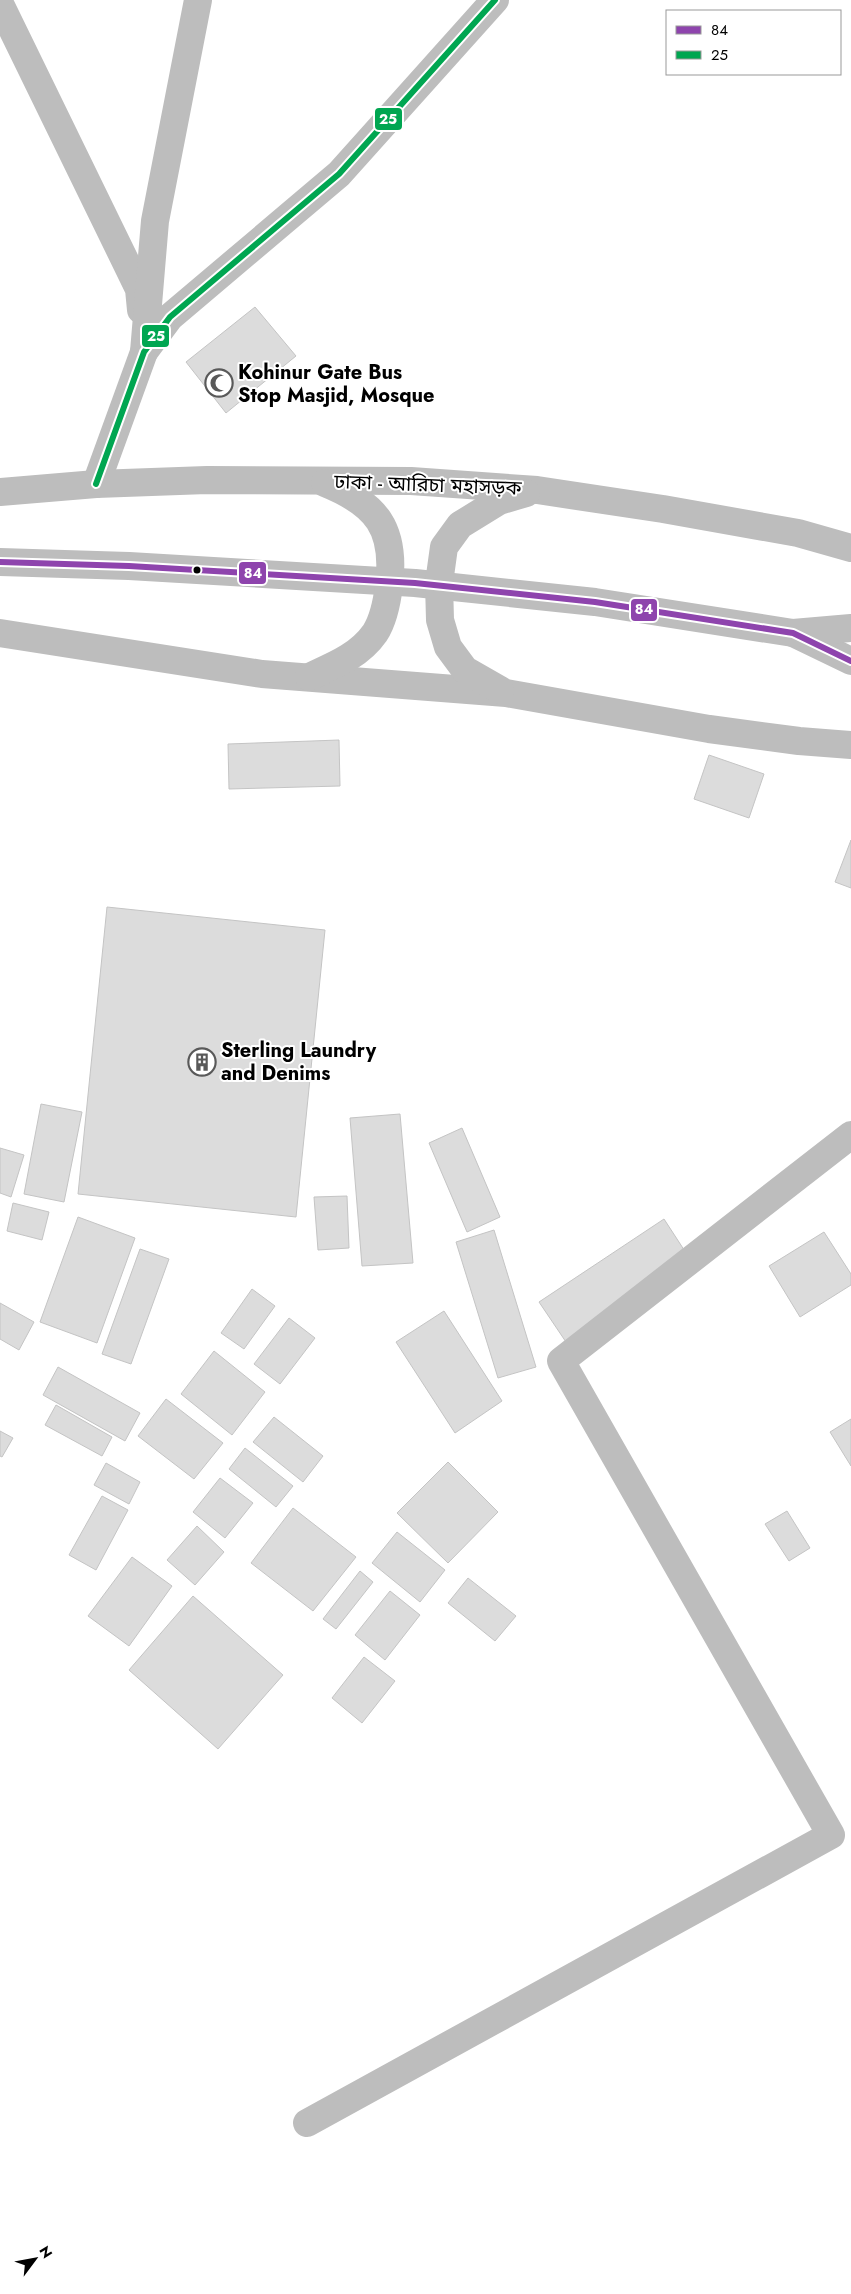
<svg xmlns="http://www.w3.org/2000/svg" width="851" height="2294" font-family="Jost,'Noto Sans Bengali',sans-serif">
	<rect width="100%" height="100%" fill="#fff"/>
	<g fill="#dcdcdc" stroke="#c4c4c4">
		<polygon points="255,307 296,356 226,413 186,362"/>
		<polygon points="339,740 340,786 229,789 228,744"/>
		<polygon points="709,755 764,774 749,818 694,799"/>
		<polygon points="851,840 851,888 835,882"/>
		<polygon points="107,907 325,930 296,1217 78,1194"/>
		<polygon points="41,1104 82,1112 64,1202 24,1194"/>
		<polygon points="400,1114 413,1263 362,1266 350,1118"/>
		<polygon points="462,1128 500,1217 467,1232 429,1143"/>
		<polygon points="0,1148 24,1155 11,1197 0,1193"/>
		<polygon points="347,1196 349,1248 318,1250 314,1197"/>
		<polygon points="13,1203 49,1212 42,1240 7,1231"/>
		<polygon points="78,1217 135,1238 97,1343 40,1322"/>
		<polygon points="664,1219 690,1259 566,1342 539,1302"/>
		<polygon points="494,1230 536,1367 498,1378 456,1242"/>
		<polygon points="824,1232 851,1274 851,1285 800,1317 769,1266"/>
		<polygon points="140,1249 169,1259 131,1364 102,1354"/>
		<polygon points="252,1289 275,1306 244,1349 221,1333"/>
		<polygon points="0,1303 34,1322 19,1350 0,1339"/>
		<polygon points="444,1311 502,1401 455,1433 396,1342"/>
		<polygon points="289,1318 315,1338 280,1384 254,1364"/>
		<polygon points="214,1351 265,1392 232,1435 181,1394"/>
		<polygon points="58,1367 140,1413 125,1441 43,1395"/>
		<polygon points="166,1399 223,1443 194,1479 138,1436"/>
		<polygon points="56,1405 112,1437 102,1456 45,1425"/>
		<polygon points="274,1417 323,1456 303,1482 253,1442"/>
		<polygon points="851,1419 851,1466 830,1432"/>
		<polygon points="0,1431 13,1438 2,1457 0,1456"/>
		<polygon points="245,1448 293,1486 276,1507 229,1469"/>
		<polygon points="448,1462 498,1512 448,1563 397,1513"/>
		<polygon points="106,1463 140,1482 129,1504 94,1485"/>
		<polygon points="220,1478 253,1503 225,1538 193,1512"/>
		<polygon points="102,1496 128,1510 96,1570 69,1555"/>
		<polygon points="293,1508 356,1557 313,1611 251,1563"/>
		<polygon points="787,1511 810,1548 789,1561 765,1524"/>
		<polygon points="197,1526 224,1552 195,1585 167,1560"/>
		<polygon points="397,1532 445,1570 420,1602 372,1563"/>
		<polygon points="132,1557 172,1586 129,1646 88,1616"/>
		<polygon points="360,1571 373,1582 336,1629 323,1619"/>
		<polygon points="468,1578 516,1616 495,1641 448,1603"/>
		<polygon points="390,1591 420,1615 385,1660 355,1635"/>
		<polygon points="193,1596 283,1675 218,1749 129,1670"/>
		<polygon points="364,1657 395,1681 362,1723 332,1698"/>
	</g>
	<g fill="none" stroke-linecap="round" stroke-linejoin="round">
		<g stroke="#bdbdbd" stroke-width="28">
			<polyline points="0,4 139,289 141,310"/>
			<polyline points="144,352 170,317 339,174 495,0"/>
			<polyline points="96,484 144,352 155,221 198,0"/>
			<polyline points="307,2123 831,1835 561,1361 851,1135"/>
		</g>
		<g stroke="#bdbdbd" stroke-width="28">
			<polyline points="0,492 96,484 207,480 411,481 537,490 663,509 798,533 851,548"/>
			<polyline points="0,562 129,566 415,583 595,602 793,633 851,661"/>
			<polyline points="0,633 262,674 506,693 709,729 799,741 851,745"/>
			<polyline points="793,633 851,628"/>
			<path d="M309 677C333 666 359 656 375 633 384 619 387 602 389 585 396 529 377 504 325 483"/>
			<polyline points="500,690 465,670 448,647 440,620 439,583 444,547 460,525 499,501 526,493"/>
		</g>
		<g stroke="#fff" stroke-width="10">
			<polyline id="bus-1" points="0,562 129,566 415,583 595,602 793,633 851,661"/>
		</g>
		<g stroke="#fff" stroke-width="10">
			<polyline id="bus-2" points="96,484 144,352 170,317 339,174 495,0"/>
		</g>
		<use href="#bus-1" stroke="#8e44ad" stroke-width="6"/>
		<use href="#bus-2" stroke="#00a651" stroke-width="6"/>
	</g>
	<defs>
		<g id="mosque-ring" transform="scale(1.4375)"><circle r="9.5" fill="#fff" stroke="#595959" stroke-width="1.5"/><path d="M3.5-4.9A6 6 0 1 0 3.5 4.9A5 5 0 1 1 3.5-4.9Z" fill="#595959"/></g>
		<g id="building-ring" transform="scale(1.4375)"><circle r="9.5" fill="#fff" stroke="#595959" stroke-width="1.5"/><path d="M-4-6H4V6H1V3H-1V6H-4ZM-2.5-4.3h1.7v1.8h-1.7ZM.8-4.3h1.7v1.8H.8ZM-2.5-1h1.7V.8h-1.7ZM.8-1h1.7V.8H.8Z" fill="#595959"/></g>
	</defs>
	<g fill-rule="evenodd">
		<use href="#mosque-ring" x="219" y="383"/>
		<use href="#building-ring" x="202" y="1062"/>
	</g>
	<circle fill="#000" stroke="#fff" stroke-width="2" cx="197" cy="570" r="4.5"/>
	<g text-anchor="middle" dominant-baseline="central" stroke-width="4" stroke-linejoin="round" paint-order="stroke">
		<g font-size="20" font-weight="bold" fill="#000" stroke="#fff" text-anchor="start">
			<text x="238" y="372">Kohinur Gate Bus<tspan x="238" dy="23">Stop Masjid, Mosque</tspan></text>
			<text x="221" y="1050">Sterling Laundry<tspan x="221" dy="23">and Denims</tspan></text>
		</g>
		<g font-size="20" fill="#000" stroke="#fff">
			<text transform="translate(428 485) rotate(2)">ঢাকা - আরিচা মহাসড়ক</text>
		</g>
	</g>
	<g stroke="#fff" stroke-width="2">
		<rect x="374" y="107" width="29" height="24" rx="5" fill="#00a651"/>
		<rect x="141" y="324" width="29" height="24" rx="5" fill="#00a651"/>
		<rect x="238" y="561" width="29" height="24" rx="5" fill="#8e44ad"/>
		<rect x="630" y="598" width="28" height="24" rx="5" fill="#8e44ad"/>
	</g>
	<g font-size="14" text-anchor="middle" font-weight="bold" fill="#fff">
		<text x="388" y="124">25</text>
		<text x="156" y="341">25</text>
		<text x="253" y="578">84</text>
		<text x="644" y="614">84</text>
	</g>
	<rect x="666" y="10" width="175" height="65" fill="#ffffff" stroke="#999999"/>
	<rect x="676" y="26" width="25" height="8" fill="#8e44ad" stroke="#999999"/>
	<text x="711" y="35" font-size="15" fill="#000000">84</text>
	<rect x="676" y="51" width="25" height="8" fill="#00a651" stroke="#999999"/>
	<text x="711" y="60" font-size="15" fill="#000000">25</text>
	<g transform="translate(35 2259) rotate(58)" stroke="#ffffff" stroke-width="4" paint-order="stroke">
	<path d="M0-4L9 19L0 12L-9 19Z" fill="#000000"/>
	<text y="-8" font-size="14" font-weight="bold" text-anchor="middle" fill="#000000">N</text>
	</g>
</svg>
